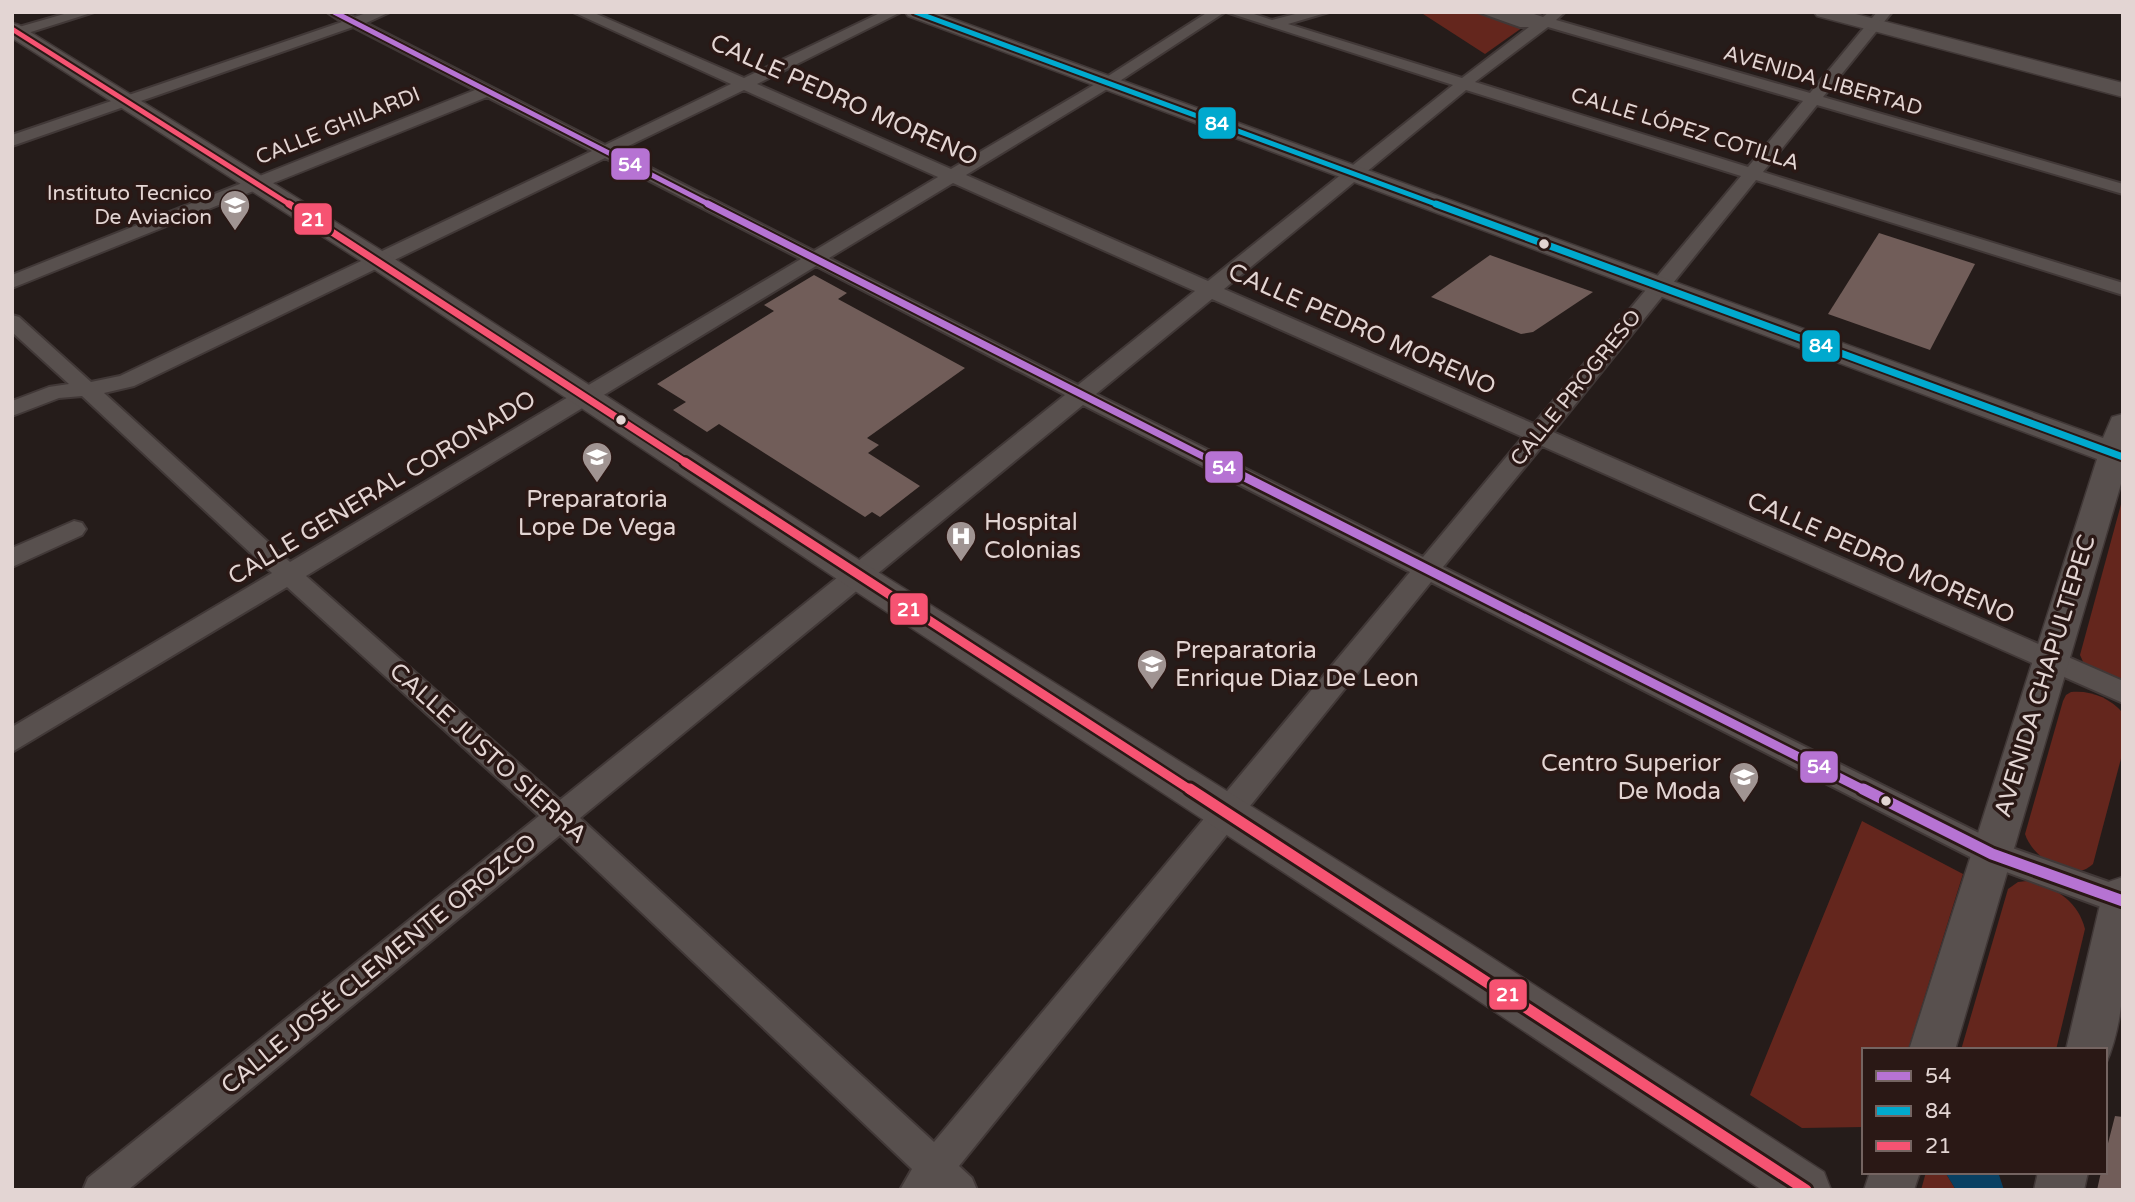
<svg xmlns="http://www.w3.org/2000/svg" width="2135" height="1202" font-family="'Varela Round',sans-serif">
	<rect width="100%" height="100%" fill="#251c1a"/>
	<g fill="#64261d">
		<polygon points="1420,12 1493,12 1529,23 1485,54"/>
		<polygon points="2123,497 2123,686 2085,666 2080,655"/>
		<path d="M2071 692C2091 690 2110 698 2123 713V751L2093 864C2071 885 2032 857 2025 834L2063 701 2066 695Z"/>
		<polygon points="1862,821 1963,874 1908,1050 1864,1050 1864,1127 1802,1128 1750,1095"/>
		<path d="M2027 881C2054 886 2078 901 2085 929L2056 1050H1961L2008 889 2018 882Z"/>
		<polygon points="1926,1172 1945,1172 1956,1190 1921,1190"/>
	</g>
	<polygon fill="#094062" points="1945,1172 1998,1172 2004,1190 1956,1190"/>
	<g fill="#715d59">
		<polygon points="1879,233 1975,264 1930,350 1828,314"/>
		<polygon points="1490,255 1593,292 1533,332 1521,334 1431,297"/>
		<polygon points="814,275 847,293 838,299 965,368 867,438 879,445 868,453 920,486 880,517 872,512 865,517 719,424 707,432 673,410 686,402 657,384 774,311 764,305"/>
		<polygon points="2115,1116 2123,1117 2123,1190 2097,1190 2101,1172 2105,1172 2105,1155"/>
	</g>
	<g fill="none" stroke-linecap="round" stroke-linejoin="round">
		<g stroke="#413837" stroke-width="4">
			<g id="street">
				<polygon points="71,12 94,12 12,38 12,29"/>
				<path d="M327 12H345L355 17 369 12H390L366 23 605 145 731 84 573 12H592L744 78 882 12H901L757 84 951 169 1102 80 1208 12H1225L1112 86 966 175 1208 281 1453 85 1226 12H1248L1272 20 1303 12H1329L1288 24 1462 78 1529 27H1520L1478 12H1528L1543 17 1549 12H1565L1556 20 1810 93 1877 12H1892L1823 97 2123 184V194L1817 105 1763 172 2123 283V295L1756 180 1553 432 2123 681V703L1542 446 1443 567 2001 844 2123 887V915L1982 863 1431 582 959 1166 972 1178 977 1190H900L912 1169 560 835 128 1190H83L88 1178 539 816 287 587 12 752V727L272 573 82 396 59 398 12 416V401L49 387 69 384 12 332V315L19 317 91 382 120 376 592 151 487 97 12 288V275L475 90 353 27 12 146V135L342 22ZM1548 27 1803 101 1748 167 1475 82ZM744 90 938 177 814 251 618 151ZM1466 90 1741 176 1534 424 1224 289ZM605 158 801 259 290 562 104 393 134 386ZM953 183 1195 291 1078 385 829 258ZM816 266 1065 395 560 800 306 576ZM1212 299 1523 437 1423 557 1096 394ZM1083 405 1410 572 934 1142 580 818Z"/>
				<polygon points="74,521 82,523 86,529 82,535 12,567 12,548"/>
			</g>
		</g>
		<g stroke="#413837" stroke-width="3">
			<g id="secondary">
				<polygon points="905,12 934,12 2103,438 2112,417 2123,414 2123,477 1955,1050 1909,1050 2097,459 908,16"/>
				<polygon points="1814,12 1848,12 2123,83 2123,97 1817,16"/>
				<polygon points="12,23 19,25 387,254 870,567 1469,943 1824,1172 1831,1190 1762,1190 1437,973 846,585 369,266 12,38"/>
				<path d="M2123 877C2123 939 2131 1008 2105 1066V1050H2066L2102 896 2108 882Z"/>
				<polygon points="1870,1172 1920,1172 1914,1190 1864,1190"/>
				<polygon points="2038,1172 2088,1172 2084,1190 2034,1190"/>
			</g>
		</g>
		<use href="#street" fill="#58504e" fill-rule="evenodd"/>
		<use href="#secondary" fill="#58504e" fill-rule="evenodd"/>
		<g stroke="#2a1815" stroke-width="9">
			<polyline id="bus-1-far3" points="334,12 712,206"/>
		</g>
		<g stroke="#2a1815" stroke-width="11">
			<polyline id="bus-1-far2" points="708,204 1218,464"/>
		</g>
		<g stroke="#2a1815" stroke-width="14">
			<polyline id="bus-1-far1" points="1215,462 1866,791"/>
		</g>
		<g stroke="#2a1815" stroke-width="17">
			<polyline id="bus-1" points="1863,789 1992,854 2123,901"/>
		</g>
		<g stroke="#2a1815" stroke-width="9">
			<polyline id="bus-2-far1" points="915,12 1441,206"/>
		</g>
		<g stroke="#2a1815" stroke-width="11">
			<polyline id="bus-2" points="1436,204 2123,457"/>
		</g>
		<g stroke="#2a1815" stroke-width="9">
			<polyline id="bus-3-far3" points="12,29 292,206"/>
		</g>
		<g stroke="#2a1815" stroke-width="11">
			<polyline id="bus-3-far2" points="289,204 688,464"/>
		</g>
		<g stroke="#2a1815" stroke-width="14">
			<polyline id="bus-3-far1" points="685,462 1192,791"/>
		</g>
		<g stroke="#2a1815" stroke-width="17">
			<polyline id="bus-3" points="1190,789 1806,1190"/>
		</g>
		<use href="#bus-1-far3" stroke="#b673d3" stroke-width="5"/>
		<use href="#bus-1-far2" stroke="#b673d3" stroke-width="7"/>
		<use href="#bus-1-far1" stroke="#b673d3" stroke-width="9"/>
		<use href="#bus-1" stroke="#b673d3" stroke-width="11"/>
		<use href="#bus-2-far1" stroke="#00a9ce" stroke-width="5"/>
		<use href="#bus-2" stroke="#00a9ce" stroke-width="7"/>
		<use href="#bus-3-far3" stroke="#f65372" stroke-width="5"/>
		<use href="#bus-3-far2" stroke="#f65372" stroke-width="7"/>
		<use href="#bus-3-far1" stroke="#f65372" stroke-width="9"/>
		<use href="#bus-3" stroke="#f65372" stroke-width="11"/>
	</g>
	<defs>
		<g id="university-pin" transform="scale(1.575)"><path d="M0 17L-7.5 6A9.5 9.5 0 1 1 7.5 6Z" fill="#a09492" stroke="#2a1815"/><path d="M0-5L7-2L0 1L-7-2ZM-4 1L0 2.5L4 1V4Q0 6-4 4Z" fill="#fff"/></g>
		<g id="hospital-pin" transform="scale(1.575)"><path d="M0 17L-7.5 6A9.5 9.5 0 1 1 7.5 6Z" fill="#a09492" stroke="#2a1815"/><path d="M-5-5h3v3.5h4V-5h3V5h-3V1.5h-4V5h-3Z" fill="#fff"/></g>
	</defs>
	<g fill-rule="evenodd">
		<use href="#university-pin" x="235" y="205"/>
		<use href="#university-pin" x="597" y="457"/>
		<use href="#hospital-pin" x="961" y="536"/>
		<use href="#university-pin" x="1152" y="664"/>
		<use href="#university-pin" x="1744" y="777"/>
	</g>
	<g fill="#e3d5d3" stroke="#2a1815" stroke-width="2.5">
		<circle cx="1544" cy="244" r="6"/>
		<circle cx="621" cy="420" r="6"/>
		<circle cx="1886" cy="801" r="6"/>
	</g>
	<g text-anchor="middle" dominant-baseline="central" stroke-width="7" stroke-linejoin="round" paint-order="stroke">
		<g font-size="21" fill="#e3d5d3" stroke="#2a1815">
			<text transform="translate(1823 81) rotate(16)">AVENIDA LIBERTAD</text>
			<text transform="translate(338 126) rotate(-22)">CALLE GHILARDI</text>
			<text transform="translate(1685 129) rotate(17)">CALLE LÓPEZ COTILLA</text>
			<text transform="translate(1576 388) rotate(-51)">CALLE PROGRESO</text>
		</g>
		<g font-size="21" fill="#e3d5d3" stroke="#2a1815" text-anchor="end">
			<text x="212" y="193">Instituto Tecnico<tspan x="212" dy="24">De Aviacion</tspan></text>
		</g>
		<g font-size="24" fill="#e3d5d3" stroke="#2a1815">
			<text transform="translate(844 100) rotate(24)">CALLE PEDRO MORENO</text>
			<text transform="translate(1362 329) rotate(24)">CALLE PEDRO MORENO</text>
			<text transform="translate(382 488) rotate(-31)">CALLE GENERAL CORONADO</text>
			<text transform="translate(1881 558) rotate(24)">CALLE PEDRO MORENO</text>
			<text transform="translate(2045 676) rotate(-73)">AVENIDA CHAPULTEPEC</text>
			<text transform="translate(488 753) rotate(42)">CALLE JUSTO SIERRA</text>
			<text transform="translate(379 964) rotate(-39)">CALLE JOSÉ CLEMENTE OROZCO</text>
		</g>
		<g font-size="24" fill="#e3d5d3" stroke="#2a1815" text-anchor="start">
			<text x="597" y="499" text-anchor="middle">Preparatoria<tspan x="597" dy="28">Lope De Vega</tspan></text>
			<text x="984" y="522">Hospital<tspan x="984" dy="28">Colonias</tspan></text>
			<text x="1175" y="650">Preparatoria<tspan x="1175" dy="28">Enrique Diaz De Leon</tspan></text>
			<text x="1721" y="763" text-anchor="end">Centro Superior<tspan x="1721" dy="28">De Moda</tspan></text>
		</g>
	</g>
	<g stroke="#2a1815" stroke-width="2.5">
		<rect x="1197" y="106" width="40" height="34" rx="7" fill="#00a9ce"/>
		<rect x="610" y="147" width="41" height="34" rx="7" fill="#b673d3"/>
		<rect x="293" y="202" width="40" height="34" rx="7" fill="#f65372"/>
		<rect x="1801" y="329" width="40" height="34" rx="7" fill="#00a9ce"/>
		<rect x="1204" y="450" width="40" height="34" rx="7" fill="#b673d3"/>
		<rect x="889" y="592" width="40" height="34" rx="7" fill="#f65372"/>
		<rect x="1799" y="750" width="40" height="34" rx="7" fill="#b673d3"/>
		<rect x="1488" y="978" width="40" height="33" rx="7" fill="#f65372"/>
	</g>
	<g font-size="19" text-anchor="middle" font-weight="bold" fill="#fff">
		<text x="1217" y="130">84</text>
		<text x="630" y="171">54</text>
		<text x="313" y="226">21</text>
		<text x="1821" y="352">84</text>
		<text x="1224" y="474">54</text>
		<text x="909" y="616">21</text>
		<text x="1819" y="773">54</text>
		<text x="1508" y="1001">21</text>
	</g>
	<rect width="2135" height="1202" fill="none" stroke="#e3d5d3" stroke-width="28"/>
	<rect x="1862" y="1048" width="245" height="126" fill="#2a1815" stroke="#746461" stroke-width="2"/>
	<rect x="1876" y="1071" width="35" height="10" fill="#b673d3" stroke="#746461" stroke-width="2"/>
	<text x="1925" y="1083" font-size="21" fill="#e3d5d3">54</text>
	<rect x="1876" y="1106" width="35" height="10" fill="#00a9ce" stroke="#746461" stroke-width="2"/>
	<text x="1925" y="1118" font-size="21" fill="#e3d5d3">84</text>
	<rect x="1876" y="1141" width="35" height="10" fill="#f65372" stroke="#746461" stroke-width="2"/>
	<text x="1925" y="1153" font-size="21" fill="#e3d5d3">21</text>
</svg>
